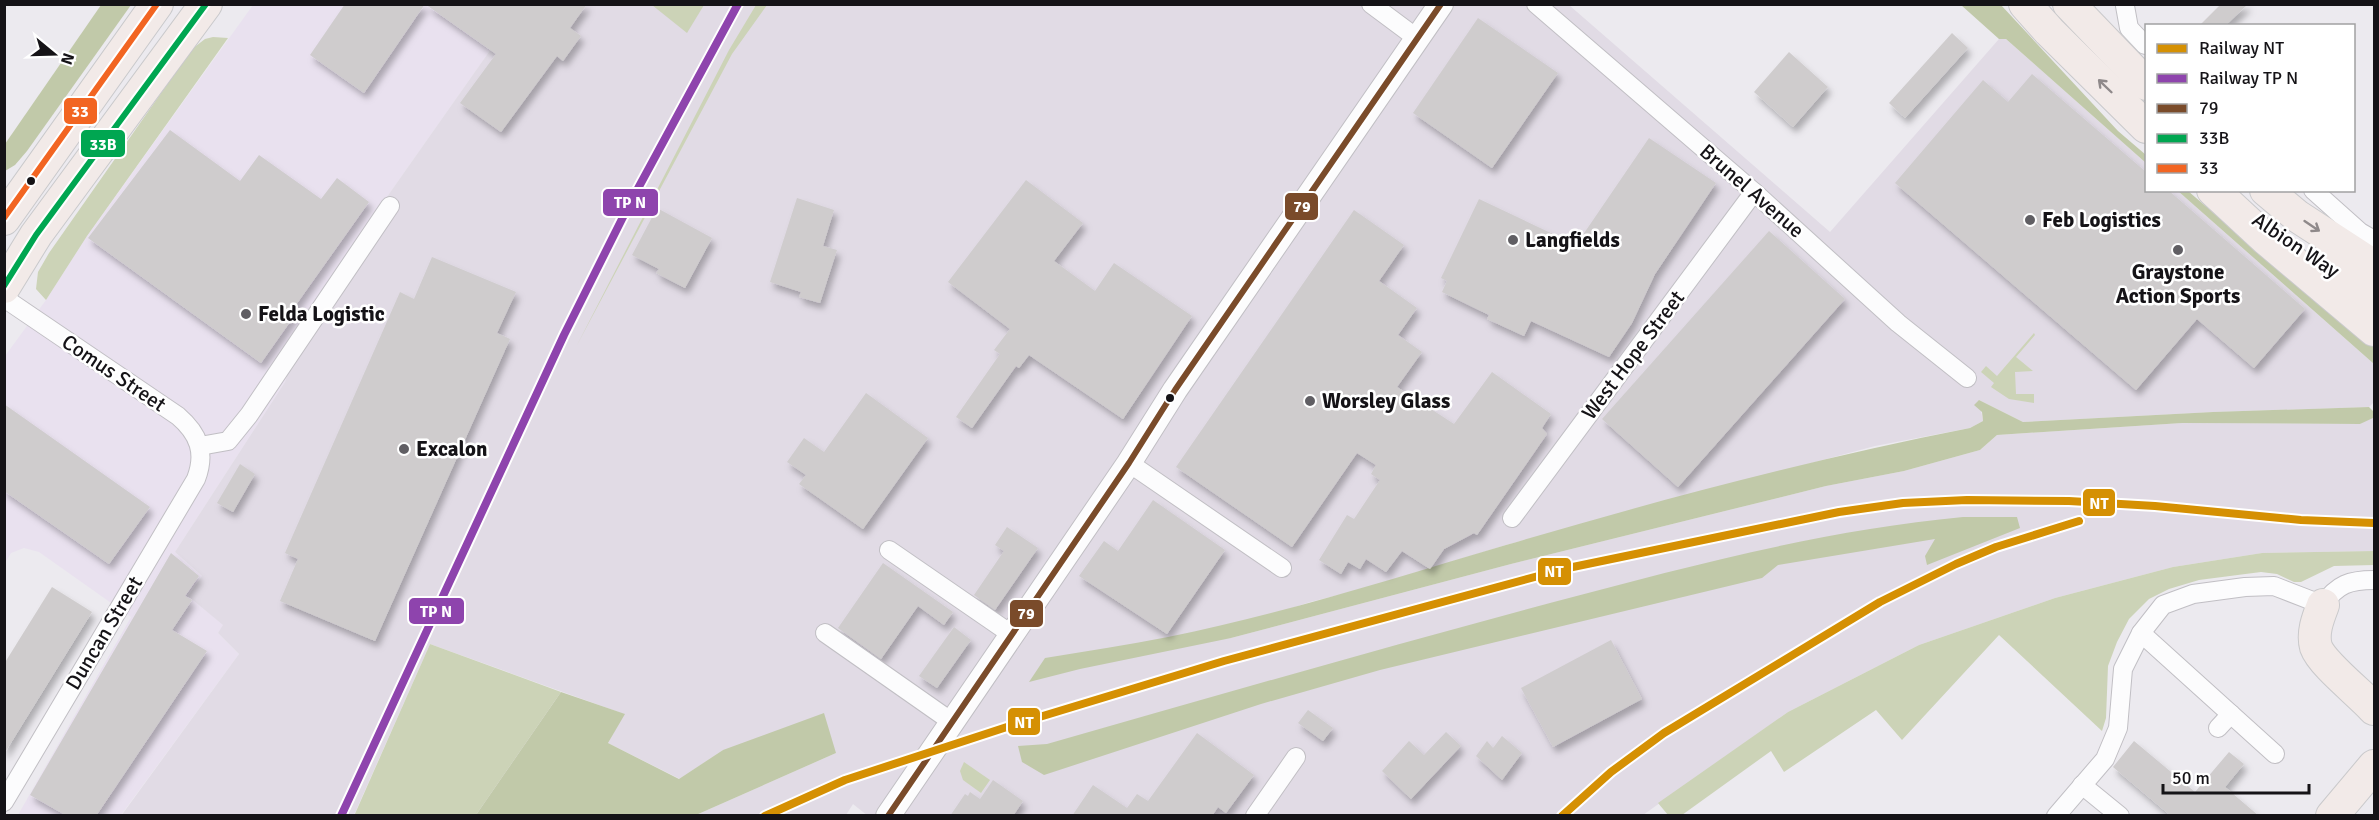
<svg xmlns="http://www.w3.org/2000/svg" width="2379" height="820" font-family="Signika,sans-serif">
	<defs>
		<filter id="shadow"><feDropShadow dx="3.5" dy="6" stdDeviation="3" flood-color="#0004"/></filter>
	</defs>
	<rect width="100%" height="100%" fill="#eceaef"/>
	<polygon fill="#e9e1ef" points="253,5 522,5 306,312 285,382 175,552 202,576 188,596 224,625 218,633 239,654 121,815 18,815 131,617 39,552 24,548 11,553 5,563 5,356 46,300 87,236"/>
	<polygon fill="#e1dbe5" points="522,5 1569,5 1830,232 1999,39 2006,39 2146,163 2146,190 2178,191 2374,364 2374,402 2369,407 2213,412 2023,422 1979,400 1983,421 1970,428 1875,446 1506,545 1367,588 1310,602 1196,640 1231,638 1511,564 1826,486 1904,471 1980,450 1997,435 2182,423 2360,424 2374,416 2374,551 2262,553 2173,567 2055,598 1919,645 1788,712 1643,815 868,816 853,804 846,815 696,815 836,753 723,750 680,779 608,743 624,714 430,644 354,815 121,816 239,654 218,633 223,625 188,596 202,576 175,552 285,382 306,312"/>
	<g fill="#ccd3b7">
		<polygon points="652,5 704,5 687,33"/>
		<polygon points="756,5 767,5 732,54 576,347 729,50"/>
		<polygon points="213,37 228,38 87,236 46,300 36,289 38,272 49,253 192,49 205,39"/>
		<polygon points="2034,333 2035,335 2016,357 2033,371 2015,372 2016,394 2034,394 2034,403 2009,399 1991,387 1994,383 1981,372 1986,366 1997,376"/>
		<polygon points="2374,551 2374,565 2334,566 2301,582 2294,582 2277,574 2261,572 2199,580 2169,589 2149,599 2129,619 2117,642 2108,666 2106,718 2102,731 1999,635 1902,740 1876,710 1784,772 1771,751 1682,815 1668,815 1658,803 1788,712 1919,645 2055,598 2173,567 2262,553"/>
		<polygon points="430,644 561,692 476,815 354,816"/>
		<polygon points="964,762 990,780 981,793 963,780 960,771"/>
	</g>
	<g fill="#c1c9a9">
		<polygon points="101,5 131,5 27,151 15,165 5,171 5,144"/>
		<polygon points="1961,5 2001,5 2118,131 2146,155 2146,163 2006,39 1999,39"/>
		<polygon points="2178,191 2188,191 2294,282 2374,342 2374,364"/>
		<path d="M1979 400 2023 422 2213 412 2369 407 2373 411V418L2360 424 2182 423 1997 435 1980 450 1904 471 1826 486 1511 564 1231 638 1080 669 1029 682 1045 658C1086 651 1127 645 1168 637 1283 614 1394 578 1506 545 1659 500 1813 459 1970 428L1983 421 1982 412 1974 405Z"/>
		<path d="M1963 517H2017L2020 528 1927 565 1925 556 1935 539 1778 565 1762 578 1380 670 1261 704 1044 775 1022 762 1018 746 1047 744C1215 696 1382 648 1550 603 1686 567 1823 530 1963 517Z"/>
		<polygon points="561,692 625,714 608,743 679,779 723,750 824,713 836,753 696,815 476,815"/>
	</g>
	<g fill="#cfcccd" filter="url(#shadow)">
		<polygon points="345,4 425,4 364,93 310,55"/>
		<polygon points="425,4 587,4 570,28 581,36 563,61 557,56 501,132 460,103 496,54"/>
		<polygon points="2221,4 2248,4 2225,26 2199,26"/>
		<polygon points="1478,18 1558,73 1492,168 1413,113"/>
		<polygon points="1952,33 1968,48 1905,118 1889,103"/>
		<polygon points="1789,52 1828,87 1793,127 1754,92"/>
		<polygon points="2032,74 2146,172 2146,190 2168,190 2305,309 2254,368 2197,319 2136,390 1895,183 1983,80 2008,102"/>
		<polygon points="170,130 240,181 259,155 321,199 337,178 369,202 293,309 297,312 261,363 88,238"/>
		<polygon points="1649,138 1716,183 1655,274 1632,323 1609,357 1531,321 1524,336 1487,319 1489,315 1442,292 1447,281 1441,278 1479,199 1576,245"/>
		<polygon points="1026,180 1083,223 1054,261 1095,291 1114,263 1192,316 1123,419 1029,355 1019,368 1016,366 972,428 956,417 1000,354 994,350 1010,329 948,282"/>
		<polygon points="797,198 834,210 823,246 837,250 820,303 799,297 801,292 770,282"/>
		<polygon points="657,208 712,238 685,288 656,273 659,269 632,255"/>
		<polygon points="1354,210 1404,245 1379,281 1417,308 1398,335 1422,352 1397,387 1454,424 1492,372 1551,414 1542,428 1547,434 1477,535 1474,533 1444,549 1430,569 1402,551 1386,572 1366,559 1360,569 1348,562 1341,574 1319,560 1347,515 1354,519 1380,480 1371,474 1376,465 1357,453 1292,547 1176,467"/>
		<polygon points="1769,231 1845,299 1678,487 1602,419"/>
		<polygon points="432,257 516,292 497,333 510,339 375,641 280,601 298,559 285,553 400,292 414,299"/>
		<polygon points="866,393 928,438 863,529 799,484 806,475 787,462 804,438 824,452"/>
		<polygon points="4,404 150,507 109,564 4,491"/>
		<polygon points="240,464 255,474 233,512 217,503"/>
		<polygon points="1153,500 1225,550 1167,634 1079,576 1104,541 1118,551"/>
		<polygon points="1007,527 1038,548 995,610 974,595 1004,551 995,545"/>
		<polygon points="171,553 199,576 185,596 192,600 172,630 207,651 96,816 67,816 30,795"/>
		<polygon points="883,563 953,612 944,625 918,606 881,659 838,628"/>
		<polygon points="52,587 92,612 4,754 4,664"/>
		<polygon points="954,627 971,640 937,688 919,676"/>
		<polygon points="1611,640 1642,699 1553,747 1521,688"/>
		<polygon points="1308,710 1333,728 1323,741 1298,723"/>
		<polygon points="1446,732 1461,746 1411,799 1382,771 1409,741 1424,755"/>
		<polygon points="1197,733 1254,775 1226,813 1218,807 1212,816 1072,816 1093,785 1127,808 1137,794 1148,801"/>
		<polygon points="1502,736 1522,753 1502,780 1476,756 1487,741 1493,748"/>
		<polygon points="2134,741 2195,792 2229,752 2244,764 2225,787 2259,816 2171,816 2113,767"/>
		<polygon points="993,780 1023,801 1013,816 950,816 965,794 968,796 970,792 980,799"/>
	</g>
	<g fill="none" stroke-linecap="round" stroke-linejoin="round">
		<g stroke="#c1bfc4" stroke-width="20">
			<g id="minor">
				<polyline points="1371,4 1418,39"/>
				<polyline points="1536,4 1754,192 1898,323 1967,378"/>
				<polyline points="2125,6 2129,28 2145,45"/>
				<polyline points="2313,190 2360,232 2374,240"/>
				<path d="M4 298 178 416C199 434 206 453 196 479L4 802"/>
				<polyline points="200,446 228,441 249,415 390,206"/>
				<polyline points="1129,463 1282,568"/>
				<polyline points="1512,518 1754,192"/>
				<polyline points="889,550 1011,634"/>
				<polyline points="825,633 952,722"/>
				<polyline points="2141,633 2275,754"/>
				<polyline points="2218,728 2231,714"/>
				<polyline points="2082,785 2120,816"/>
				<polyline points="1255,816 1296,757"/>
				<path d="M2056 816 2105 759 2118 728 2123 669 2141 633 2163 605 2193 594 2245 587 2274 586 2323 605C2337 584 2350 580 2374 580"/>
			</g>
		</g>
		<g stroke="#c1bfc4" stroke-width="26">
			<polyline id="tertiary" points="888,816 1129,463 1175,390 1441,4"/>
		</g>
		<g stroke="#c9c9cb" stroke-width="34">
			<g id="trunk">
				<polyline points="2025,4 2049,31 2146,127"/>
				<polyline points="2069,4 2146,84"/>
				<polyline points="2213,190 2266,239 2374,330"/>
				<polyline points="2266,190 2297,216 2374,266"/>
				<polyline points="4,219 157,4"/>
				<polyline points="2322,264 2374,296"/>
				<polyline points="4,287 36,235 206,4"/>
				<path d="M2323 605C2318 618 2312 633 2316 647 2322 664 2361 694 2374 709"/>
				<polyline points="2332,816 2374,766"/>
			</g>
		</g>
		<use href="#minor" stroke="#fcfcfd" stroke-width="18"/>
		<use href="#tertiary" stroke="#fcfcfd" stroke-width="24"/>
		<use href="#trunk" stroke="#f2eae8" stroke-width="32"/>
		<g stroke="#fff" stroke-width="10">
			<polyline id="bus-1" points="888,816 1129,463 1175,390 1441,4"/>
		</g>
		<g stroke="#fff" stroke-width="10">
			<polyline id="bus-2" points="4,286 36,235 206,4"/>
		</g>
		<g stroke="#fff" stroke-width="10">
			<polyline id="bus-3" points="4,218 157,4"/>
		</g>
		<use href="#bus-1" stroke="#7a4b2a" stroke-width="6"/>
		<use href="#bus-2" stroke="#00a651" stroke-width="6"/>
		<use href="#bus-3" stroke="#f26522" stroke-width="6"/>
		<g stroke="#fff" stroke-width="12">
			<g id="rail-1">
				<polyline points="765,816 845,780 1013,725 1224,661 1568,568 1839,512 1903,503 1967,500 2069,501 2155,506 2301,520 2374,523"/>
				<polyline points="1562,816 1611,772 1664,733 1880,602 1956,564 1996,547 2079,521"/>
			</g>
		</g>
		<g stroke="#fff" stroke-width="12">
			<polyline id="rail-2" points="341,816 564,335 629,205 738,4"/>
		</g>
		<use href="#rail-1" stroke="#d59003" stroke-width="8"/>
		<use href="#rail-2" stroke="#8e44ad" stroke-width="8"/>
	</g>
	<defs><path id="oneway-shaft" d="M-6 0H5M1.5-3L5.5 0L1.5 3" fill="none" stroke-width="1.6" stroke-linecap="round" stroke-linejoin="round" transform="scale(1.5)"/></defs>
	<g stroke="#8f898a">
		<use href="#oneway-shaft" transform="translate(2105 86) rotate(-136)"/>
		<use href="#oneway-shaft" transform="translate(2312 226) rotate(34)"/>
	</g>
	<g fill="#151317" stroke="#fff" stroke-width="2">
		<circle cx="31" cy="181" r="5"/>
		<circle cx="1170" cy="398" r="5"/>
	</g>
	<g fill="#605e63" stroke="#fff" stroke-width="2">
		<circle cx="2030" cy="220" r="6"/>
		<circle cx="1513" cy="240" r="6"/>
		<circle cx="2178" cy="250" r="6"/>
		<circle cx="246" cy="314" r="6"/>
		<circle cx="1310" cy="401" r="6"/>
		<circle cx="404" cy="449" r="6"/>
	</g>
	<g text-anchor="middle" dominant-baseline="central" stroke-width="5" stroke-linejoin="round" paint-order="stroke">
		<g font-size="21" fill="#151317" stroke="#fff">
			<text transform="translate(1752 191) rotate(41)">Brunel Avenue</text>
			<text transform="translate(2296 245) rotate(34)">Albion Way</text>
			<text transform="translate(1633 355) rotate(-53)">West Hope Street</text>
			<text transform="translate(114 373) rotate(34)">Comus Street</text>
			<text transform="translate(104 633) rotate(-59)">Duncan Street</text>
		</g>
		<g font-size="21" font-weight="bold" fill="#151317" stroke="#fff" text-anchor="start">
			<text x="2042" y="220">Feb Logistics</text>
			<text x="1525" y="240">Langfields</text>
			<text x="2178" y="272" text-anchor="middle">Graystone<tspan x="2178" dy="24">Action Sports</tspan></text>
			<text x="258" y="314">Felda Logistic</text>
			<text x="1322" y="401">Worsley Glass</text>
			<text x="416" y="449">Excalon</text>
		</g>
	</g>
	<g stroke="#fff" stroke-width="2">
		<rect x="63" y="97" width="35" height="28" rx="6" fill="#f26522"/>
		<rect x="80" y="129" width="46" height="29" rx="6" fill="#00a651"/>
		<rect x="602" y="188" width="57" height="29" rx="6" fill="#8e44ad"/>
		<rect x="1284" y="192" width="35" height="29" rx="6" fill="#7a4b2a"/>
		<rect x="2082" y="488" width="34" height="29" rx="6" fill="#d59003"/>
		<rect x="1537" y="557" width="35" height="29" rx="6" fill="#d59003"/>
		<rect x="408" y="597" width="57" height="28" rx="6" fill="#8e44ad"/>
		<rect x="1009" y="599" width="35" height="29" rx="6" fill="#7a4b2a"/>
		<rect x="1007" y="707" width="34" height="29" rx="6" fill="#d59003"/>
	</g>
	<g font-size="16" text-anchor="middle" font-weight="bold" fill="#fff">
		<text x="80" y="117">33</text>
		<text x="103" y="150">33B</text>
		<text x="630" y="208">TP N</text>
		<text x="1302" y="212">79</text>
		<text x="2099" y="509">NT</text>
		<text x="1554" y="577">NT</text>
		<text x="436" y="617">TP N</text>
		<text x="1026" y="619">79</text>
		<text x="1024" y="728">NT</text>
	</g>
	<rect width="2379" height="820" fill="none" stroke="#151317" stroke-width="12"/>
	<rect x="2145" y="24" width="210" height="168" fill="#ffffff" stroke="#a1a1a2" stroke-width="1.5"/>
	<rect x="2157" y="44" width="30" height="9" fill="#d59003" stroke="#a1a1a2" stroke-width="1.5"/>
	<text x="2199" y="54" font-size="18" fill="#151317">Railway NT</text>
	<rect x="2157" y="74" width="30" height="9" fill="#8e44ad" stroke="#a1a1a2" stroke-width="1.5"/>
	<text x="2199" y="84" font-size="18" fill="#151317">Railway TP N</text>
	<rect x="2157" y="104" width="30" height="9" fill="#7a4b2a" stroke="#a1a1a2" stroke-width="1.5"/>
	<text x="2199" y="114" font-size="18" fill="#151317">79</text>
	<rect x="2157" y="134" width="30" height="9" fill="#00a651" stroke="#a1a1a2" stroke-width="1.5"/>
	<text x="2199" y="144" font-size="18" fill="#151317">33B</text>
	<rect x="2157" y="164" width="30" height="9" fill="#f26522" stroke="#a1a1a2" stroke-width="1.5"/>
	<text x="2199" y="174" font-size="18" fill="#151317">33</text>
	<g transform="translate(54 54) rotate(109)" stroke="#ffffff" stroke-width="4.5" paint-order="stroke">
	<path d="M0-4.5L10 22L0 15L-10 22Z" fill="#151317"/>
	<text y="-9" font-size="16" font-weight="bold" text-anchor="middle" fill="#151317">N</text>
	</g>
	<path d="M2163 784v9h146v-9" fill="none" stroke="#151317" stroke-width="3"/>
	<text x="2172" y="784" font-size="18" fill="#151317" stroke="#ffffff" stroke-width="4.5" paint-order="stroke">50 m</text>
</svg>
